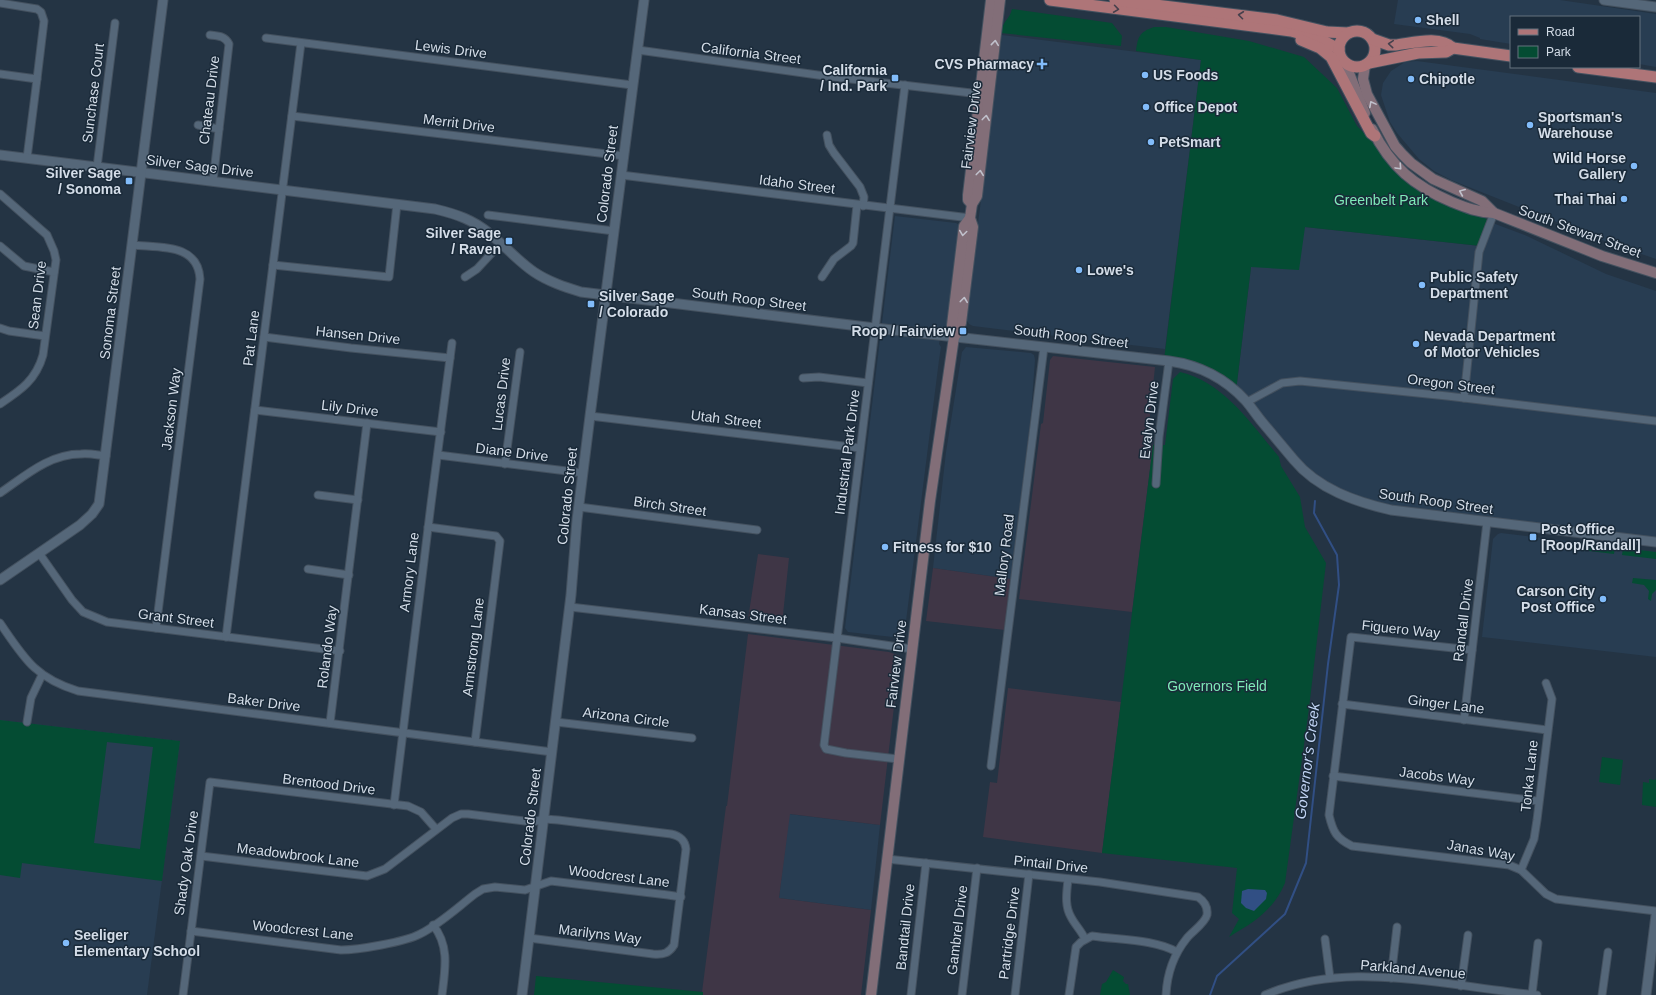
<svg xmlns="http://www.w3.org/2000/svg" width="1656" height="995" font-family="Arial,sans-serif">
	<rect width="100%" height="100%" fill="#243444"/>
	<g fill="#283d52">
		<polygon points="1398,0 1560,0 1656,14 1656,67 1639,64 1639,17 1511,17 1511,44 1480,39 1480,38 1470,34 1394,24"/>
		<polygon points="1002,35 1201,60 1165,349 973,326 969,324 966,318"/>
		<polygon points="1417,61 1656,93 1656,259 1615,245 1451,180 1434,171 1419,159 1397,133 1390,122 1381,95 1383,83 1391,71 1405,62"/>
		<polygon points="895,216 956,223 959,225 947,324 945,327 942,328 939,344 941,347 939,360 904,637 902,638 848,632 845,628"/>
		<polygon points="1490,222 1527,236 1606,274 1656,291 1656,544 1394,511 1320,482 1236,391 1251,267 1305,227 1480,246"/>
		<polygon points="966,347 1031,353 1034,355 1035,360 1031,414 1011,579 933,568 946,452 962,352"/>
		<polygon points="1501,533 1656,552 1656,657 1482,637 1493,539 1498,534"/>
		<polygon points="0,720 180,741 147,995 0,995"/>
		<polygon points="789,814 880,825 871,910 779,898"/>
	</g>
	<g fill="#3f3646">
		<polygon points="1053,356 1155,367 1147,444 1153,445 1132,612 1019,599 1041,424 1043,423 1050,360"/>
		<polygon points="758,554 789,558 782,624 748,619"/>
		<polygon points="933,568 1011,579 1005,630 926,621"/>
		<polygon points="748,634 889,652 900,656 880,825 790,814 779,898 871,910 861,995 703,995 703,992 702,992 726,806 727,806"/>
		<polygon points="1008,688 1121,702 1102,853 983,837 990,782 997,783"/>
	</g>
	<g fill="#044c33" fill-rule="evenodd">
		<path d="M1012 9 1112 23 1122 36 1121 45V46L1001 33C1003 20 1010 19 1012 9Z"/>
		<path d="M1154 27H1166L1249 41 1304 57 1337 88 1357 126 1411 181 1477 212 1490 222 1481 246 1305 227 1299 270 1251 267 1236 391 1227 383 1164 360 1201 60 1136 51C1138 37 1139 32 1154 27Z"/>
		<path d="M1180 372C1224 382 1252 425 1279 457L1281 466 1300 497 1305 527 1326 563 1309 708 1285 883C1273 911 1254 922 1229 937L1239 919 1232 913 1237 868 1102 853 1153 445H1165L1173 379Z"/>
		<polygon points="1585,544 1615,547 1614,554 1581,550 1582,546"/>
		<polygon points="1623,548 1656,552 1656,559 1622,555"/>
		<polygon points="1633,578 1656,580 1656,590 1652,594 1651,601 1648,599 1649,591 1644,585 1632,583"/>
		<path d="M0 720 180 741 162 881 22 863 20 878 0 875ZM107 742 153 747 140 849 94 843Z"/>
		<polygon points="1602,757 1623,760 1620,785 1599,782"/>
		<polygon points="1656,778 1656,807 1642,805 1643,782 1649,783 1649,779 1655,780"/>
		<polygon points="1113,970 1124,977 1123,981 1126,984 1128,984 1130,995 1100,995 1102,984 1106,982"/>
		<polygon points="536,976 703,992 703,995 534,995"/>
	</g>
	<polygon fill="#314f84" points="1248,889 1265,890 1267,893 1266,899 1254,911 1246,908 1241,903 1242,891"/>
	<g fill="none" stroke-linecap="round" stroke-linejoin="round">
		<polyline stroke="#314f84" stroke-width="2" points="1210,995 1217,976 1285,914 1306,863 1328,664 1339,585 1337,555 1314,513 1315,501"/>
		<g stroke="#44515f" stroke-width="9">
			<g id="minor">
				<polyline points="0,3 37,9 41,12 44,21 37,79 0,74"/>
				<path d="M210 35C219 36 225 36 229 44L213 181"/>
				<polyline points="266,38 632,85"/>
				<polyline points="638,50 825,76 980,94"/>
				<polyline points="292,116 624,156"/>
				<polyline points="198,125 219,129"/>
				<polyline points="827,135 829,145 834,153 860,187 864,197 863,206"/>
				<polyline points="27,158 37,79"/>
				<polyline points="97,167 115,23"/>
				<polyline points="621,175 970,218"/>
				<path d="M0 194 47 235 54 251 56 260 43 355C36 380 21 390 0 404"/>
				<polyline points="488,215 614,231"/>
				<path d="M132 245C160 248 198 243 200 279L156 628"/>
				<polyline points="0,246 24,266 54,272"/>
				<polyline points="273,265 389,277 397,204"/>
				<polyline points="465,277 477,269 501,243"/>
				<polyline points="822,277 834,259 851,246 853,243 857,205"/>
				<polyline points="0,328 9,331 45,336"/>
				<polyline points="264,337 351,348 450,358"/>
				<polyline points="803,378 819,377 868,383"/>
				<polyline points="1464,398 1479,252 1494,213"/>
				<polyline points="1247,402 1282,383 1300,381 1447,396 1656,421"/>
				<polyline points="255,410 441,432"/>
				<polyline points="590,416 860,448"/>
				<polyline points="438,455 583,473"/>
				<polyline points="505,464 520,352"/>
				<polyline points="1156,484 1159,437 1169,361"/>
				<path d="M0 493C25 476 49 454 81 454 89 453 97 455 106 456"/>
				<polyline points="318,495 358,500"/>
				<polyline points="579,507 757,530"/>
				<polyline points="428,527 496,536 500,541 475,742"/>
				<polyline points="39,553 72,600 83,612 107,622 340,651"/>
				<polyline points="308,569 349,575"/>
				<polyline points="570,607 837,638 912,649"/>
				<path d="M0 623C24 658 35 678 78 691L552 752"/>
				<polyline points="226,637 301,43"/>
				<path d="M1472 650 1351 637 1329 815C1333 832 1336 838 1352 846L1509 865 1521 870 1546 894 1556 899 1656 911"/>
				<polyline points="1342,704 1547,730"/>
				<polyline points="1464,720 1487,522"/>
				<polyline points="27,722 31,698 42,675"/>
				<polyline points="556,722 692,738"/>
				<polyline points="330,723 367,423"/>
				<polyline points="898,759 846,753 826,749 824,745 905,85"/>
				<polyline points="991,766 1044,347"/>
				<polyline points="1333,776 1538,801"/>
				<polyline points="394,805 431,504 452,343"/>
				<path d="M201 856 367 876 385 869 452 818 461 814H468L533 822 544 819 558 820 671 834C680 836 685 840 686 849L674 945C669 953 664 955 653 954L529 938"/>
				<path d="M887 859 1100 882 1198 897C1204 901 1208 907 1207 915 1205 923 1193 931 1187 938 1174 954 1167 974 1166 995"/>
				<polyline points="1521,870 1534,839 1537,820 1552,699 1546,683"/>
				<path d="M1068 879C1067 891 1064 905 1071 917 1075 925 1081 930 1085 939"/>
				<path d="M433 925C450 946 445 970 442 995"/>
				<path d="M191 931 341 950C358 950 405 942 420 934 440 924 458 907 475 894L483 889 495 887 525 890 551 881 668 895 681 897"/>
				<polyline points="1325,939 1330,978"/>
				<polyline points="1391,978 1397,927"/>
				<polyline points="1461,986 1468,935"/>
				<polyline points="1532,994 1538,943"/>
				<polyline points="183,995 210,782 408,806 421,812 436,829"/>
				<polyline points="911,995 926,863"/>
				<polyline points="962,995 977,868"/>
				<polyline points="1015,995 1029,874"/>
				<path d="M1069 995 1076 947 1081 942 1092 936C1119 940 1154 939 1177 952"/>
				<path d="M1265 995C1325 969 1389 976 1452 984 1480 988 1508 992 1537 995"/>
				<polyline points="1602,995 1608,952"/>
			</g>
		</g>
		<g stroke="#44515f" stroke-width="11">
			<g id="tertiary">
				<polyline points="1604,0 1656,7"/>
				<path d="M0 155 435 209C456 214 474 220 490 234 505 246 518 261 534 272 549 282 565 287 581 292L875 328 1169 361C1199 365 1225 378 1246 401 1252 408 1257 416 1263 423 1273 435 1284 448 1294 460 1318 489 1356 502 1391 510L1656 542"/>
				<polyline points="0,580 80,525 92,514 99,504 163,0"/>
				<polyline points="522,995 571,595 577,520 590,416 644,0"/>
				<polyline points="1646,995 1656,915"/>
			</g>
		</g>
		<g stroke="#44515f" stroke-width="12">
			<g id="secondary">
				<polyline points="1345,63 1365,113"/>
				<polyline points="1365,65 1363,79 1367,94 1395,146 1402,154 1411,163 1433,179 1482,201 1494,213"/>
				<path d="M1372 129C1391 167 1414 186 1452 202 1467 208 1477 212 1494 213L1602 256 1656 273"/>
				<polyline points="972,204 968,200 968,195 991,0"/>
				<polyline points="954,337 958,332 961,323 973,227 970,218 972,204 977,196 1000,0"/>
				<polyline points="871,995 930,501 954,337 952,325 964,226 970,218"/>
			</g>
		</g>
		<g stroke="#44515f" stroke-width="13">
			<g id="primary">
				<polyline points="1050,0 1291,31 1320,39 1339,49"/>
				<polyline points="1115,0 1277,20 1327,32 1348,33"/>
				<circle cx="1357" cy="49" r="18"/>
				<path d="M1372 39 1389 45H1395C1413 43 1439 35 1453 48"/>
				<polyline points="1301,40 1320,48 1331,57 1371,133 1375,136"/>
				<polyline points="1369,63 1418,53 1446,52 1453,48 1511,56"/>
				<polyline points="1578,67 1656,77"/>
			</g>
		</g>
		<use href="#minor" stroke="#556779" stroke-width="7"/>
		<use href="#tertiary" stroke="#556779" stroke-width="9"/>
		<use href="#secondary" stroke="#826e78" stroke-width="10"/>
		<use href="#primary" stroke="#ae7578" stroke-width="11"/>
	</g>
	<defs><path id="oneway-chevron" d="M-2-3.5L2.5 0L-2 3.5" fill="none" stroke-width="1.6" stroke-linecap="round" stroke-linejoin="round"/></defs>
	<g stroke="#46404c">
		<use href="#oneway-chevron" transform="translate(1116 9) rotate(8)"/>
		<use href="#oneway-chevron" transform="translate(1241 15) rotate(-173)"/>
		<use href="#oneway-chevron" transform="translate(1391 44) rotate(-175)"/>
	</g>
	<g stroke="#c0c1cc">
		<use href="#oneway-chevron" transform="translate(995 43) rotate(-84)"/>
		<use href="#oneway-chevron" transform="translate(1372 104) rotate(-118)"/>
		<use href="#oneway-chevron" transform="translate(986 118) rotate(-83)"/>
		<use href="#oneway-chevron" transform="translate(1399 167) rotate(47)"/>
		<use href="#oneway-chevron" transform="translate(980 173) rotate(-83)"/>
		<use href="#oneway-chevron" transform="translate(1462 192) rotate(-157)"/>
		<use href="#oneway-chevron" transform="translate(963 233) rotate(98)"/>
		<use href="#oneway-chevron" transform="translate(964 300) rotate(-83)"/>
	</g>
	<g fill="#82bcfa" stroke="#1a2a39" stroke-width="1.5">
		<circle cx="1418" cy="20" r="4"/>
		<path d="M1040 58h4v4h4v4h-4v4h-4v-4h-4v-4h4z"/>
		<circle cx="1145" cy="75" r="4"/>
		<rect x="891" y="74" width="8" height="8" rx="2"/>
		<circle cx="1411" cy="79" r="4"/>
		<circle cx="1146" cy="107" r="4"/>
		<circle cx="1530" cy="125" r="4"/>
		<circle cx="1151" cy="142" r="4"/>
		<circle cx="1634" cy="166" r="4"/>
		<rect x="125" y="177" width="8" height="8" rx="2"/>
		<circle cx="1624" cy="199" r="4"/>
		<rect x="505" y="237" width="8" height="8" rx="2"/>
		<circle cx="1079" cy="270" r="4"/>
		<circle cx="1422" cy="285" r="4"/>
		<rect x="587" y="300" width="8" height="8" rx="2"/>
		<rect x="959" y="327" width="8" height="8" rx="2"/>
		<circle cx="1416" cy="344" r="4"/>
		<rect x="1529" y="533" width="8" height="8" rx="2"/>
		<circle cx="885" cy="547" r="4"/>
		<circle cx="1603" cy="599" r="4"/>
		<circle cx="66" cy="943" r="4"/>
	</g>
	<g text-anchor="middle" dominant-baseline="central" stroke-width="3" stroke-linejoin="round" paint-order="stroke">
		<g font-size="14" font-weight="bold" fill="#d4dde8" stroke="#1a2a39" text-anchor="start">
			<text x="1426" y="20">Shell</text>
			<text x="1034" y="64" text-anchor="end">CVS Pharmacy</text>
			<text x="887" y="70" text-anchor="end">California<tspan x="887" dy="16">/ Ind. Park</tspan></text>
			<text x="1153" y="75">US Foods</text>
			<text x="1419" y="79">Chipotle</text>
			<text x="1154" y="107">Office Depot</text>
			<text x="1538" y="117">Sportsman's<tspan x="1538" dy="16">Warehouse</tspan></text>
			<text x="1159" y="142">PetSmart</text>
			<text x="1626" y="158" text-anchor="end">Wild Horse<tspan x="1626" dy="16">Gallery</tspan></text>
			<text x="121" y="173" text-anchor="end">Silver Sage<tspan x="121" dy="16">/ Sonoma</tspan></text>
			<text x="1616" y="199" text-anchor="end">Thai Thai</text>
			<text x="501" y="233" text-anchor="end">Silver Sage<tspan x="501" dy="16">/ Raven</tspan></text>
			<text x="1087" y="270">Lowe's</text>
			<text x="1430" y="277">Public Safety<tspan x="1430" dy="16">Department</tspan></text>
			<text x="599" y="296">Silver Sage<tspan x="599" dy="16">/ Colorado</tspan></text>
			<text x="955" y="331" text-anchor="end">Roop / Fairview</text>
			<text x="1424" y="336">Nevada Department<tspan x="1424" dy="16">of Motor Vehicles</tspan></text>
			<text x="1541" y="529">Post Office<tspan x="1541" dy="16">[Roop/Randall]</tspan></text>
			<text x="893" y="547">Fitness for $10</text>
			<text x="1595" y="591" text-anchor="end">Carson City<tspan x="1595" dy="16">Post Office</tspan></text>
			<text x="74" y="935">Seeliger<tspan x="74" dy="16">Elementary School</tspan></text>
		</g>
		<g font-size="14" fill="#d4dde8" stroke="#1a2a39">
			<text transform="translate(451 49) rotate(7)">Lewis Drive</text>
			<text transform="translate(751 53) rotate(7)">California Street</text>
			<text transform="translate(93 93) rotate(-83)">Sunchase Court</text>
			<text transform="translate(209 100) rotate(-83)">Chateau Drive</text>
			<text transform="translate(459 123) rotate(7)">Merrit Drive</text>
			<text transform="translate(971 125) rotate(-83)">Fairview Drive</text>
			<text transform="translate(200 166) rotate(7)">Silver Sage Drive</text>
			<text transform="translate(607 174) rotate(-83)">Colorado Street</text>
			<text transform="translate(797 184) rotate(7)">Idaho Street</text>
			<text transform="translate(1580 231) rotate(20)">South Stewart Street</text>
			<text transform="translate(37 295) rotate(-83)">Sean Drive</text>
			<text transform="translate(749 299) rotate(7)">South Roop Street</text>
			<text transform="translate(110 313) rotate(-83)">Sonoma Street</text>
			<text transform="translate(358 335) rotate(6)">Hansen Drive</text>
			<text transform="translate(1071 336) rotate(7)">South Roop Street</text>
			<text transform="translate(251 338) rotate(-83)">Pat Lane</text>
			<text transform="translate(1451 384) rotate(7)">Oregon Street</text>
			<text transform="translate(501 394) rotate(-83)">Lucas Drive</text>
			<text transform="translate(350 408) rotate(7)">Lily Drive</text>
			<text transform="translate(171 409) rotate(-83)">Jackson Way</text>
			<text transform="translate(726 419) rotate(7)">Utah Street</text>
			<text transform="translate(1149 420) rotate(-83)">Evalyn Drive</text>
			<text transform="translate(512 452) rotate(7)">Diane Drive</text>
			<text transform="translate(847 452) rotate(-83)">Industrial Park Drive</text>
			<text transform="translate(567 496) rotate(-84)">Colorado Street</text>
			<text transform="translate(1436 501) rotate(8)">South Roop Street</text>
			<text transform="translate(670 506) rotate(8)">Birch Street</text>
			<text transform="translate(1004 555) rotate(-83)">Mallory Road</text>
			<text transform="translate(409 572) rotate(-83)">Armory Lane</text>
			<text transform="translate(743 614) rotate(7)">Kansas Street</text>
			<text transform="translate(176 618) rotate(7)">Grant Street</text>
			<text transform="translate(1463 620) rotate(-83)">Randall Drive</text>
			<text transform="translate(1401 629) rotate(6)">Figuero Way</text>
			<text transform="translate(327 647) rotate(-83)">Rolando Way</text>
			<text transform="translate(473 647) rotate(-83)">Armstrong Lane</text>
			<text transform="translate(896 664) rotate(-83)">Fairview Drive</text>
			<text transform="translate(264 702) rotate(7)">Baker Drive</text>
			<text transform="translate(1446 704) rotate(7)">Ginger Lane</text>
			<text transform="translate(626 717) rotate(7)">Arizona Circle</text>
			<text transform="translate(1437 776) rotate(7)">Jacobs Way</text>
			<text transform="translate(1529 776) rotate(-84)">Tonka Lane</text>
			<text transform="translate(329 784) rotate(7)">Brentood Drive</text>
			<text transform="translate(530 817) rotate(-83)">Colorado Street</text>
			<text transform="translate(1481 850) rotate(10)">Janas Way</text>
			<text transform="translate(298 855) rotate(7)">Meadowbrook Lane</text>
			<text transform="translate(186 863) rotate(-82)">Shady Oak Drive</text>
			<text transform="translate(1051 864) rotate(6)">Pintail Drive</text>
			<text transform="translate(619 876) rotate(7)">Woodcrest Lane</text>
			<text transform="translate(905 927) rotate(-84)">Bandtail Drive</text>
			<text transform="translate(303 930) rotate(6)">Woodcrest Lane</text>
			<text transform="translate(957 930) rotate(-83)">Gambrel Drive</text>
			<text transform="translate(1009 933) rotate(-83)">Partridge Drive</text>
			<text transform="translate(600 934) rotate(7)">Marilyns Way</text>
			<text transform="translate(1413 969) rotate(5)">Parkland Avenue</text>
		</g>
		<g font-size="14" fill="#7eebb8" stroke="#1a2a39">
			<text x="1381" y="200">Greenbelt Park</text>
			<text x="1217" y="686">Governors Field</text>
		</g>
		<g font-size="15" font-style="italic" fill="#c2d5f5" stroke="#1a2a39">
			<text transform="translate(1307 761) rotate(-83)">Governor's Creek</text>
		</g>
	</g>
	<rect x="1510" y="16" width="130" height="52" fill="#1a2a39" stroke="#64727f"/>
	<rect x="1518" y="29" width="20" height="6" fill="#ae7578" stroke="#64727f"/>
	<text x="1546" y="36" font-size="12" fill="#d4dde8">Road</text>
	<rect x="1518" y="46" width="20" height="12" fill="#044c33" stroke="#64727f"/>
	<text x="1546" y="56" font-size="12" fill="#d4dde8">Park</text>
</svg>
